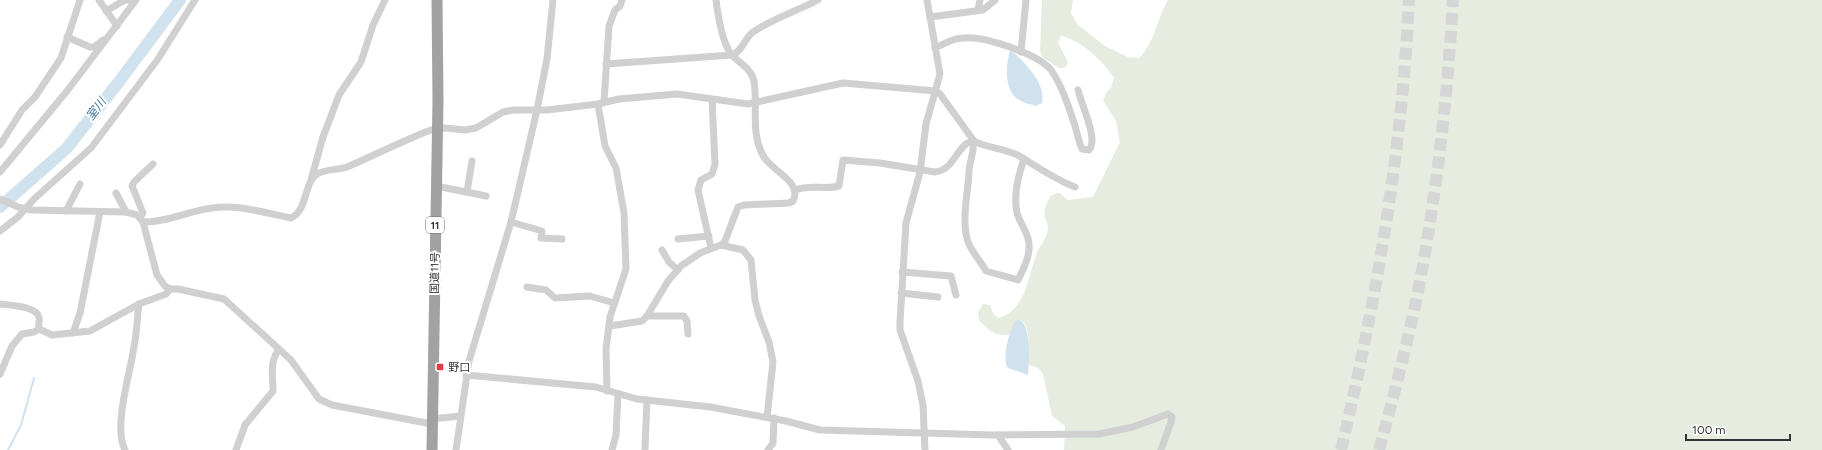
<svg xmlns="http://www.w3.org/2000/svg" width="1822" height="450" font-family="Figtree,'Noto Sans JP',sans-serif">
	<rect width="100%" height="100%" fill="#fff"/>
	<path fill="#e6ecdf" d="M1042 0H1073L1071 13 1078 25 1105 46 1128 57 1139 58C1155 43 1157 18 1168 0H1822V450H1064L1065 426 1052 416 1043 374 1038 368 1029 365C1026 352 1034 325 1018 319L1009 335C994 336 989 331 979 320L978 312 983 304 990 305 993 313 998 318C1025 311 1028 278 1036 255 1039 246 1048 238 1048 227 1048 224 1046 221 1045 218 1043 210 1047 203 1051 195L1059 193 1068 200 1093 197 1120 142 1116 121 1103 101 1107 91 1111 88 1114 78C1103 61 1081 40 1061 36L1058 43 1068 62 1065 68H1059L1042 57 1040 50Z"/>
	<g fill="#cfe2ee">
		<path d="M1010 51H1012C1026 64 1046 83 1042 103L1036 106C1031 104 1026 104 1021 101 1004 93 1005 66 1010 51Z"/>
		<path d="M1018 319C1032 324 1029 362 1028 375L1008 368C1001 360 1010 325 1018 319Z"/>
	</g>
	<g fill="none" stroke-linecap="round" stroke-linejoin="round">
		<polyline stroke="#cfe2ee" stroke-width="2" points="8,450 21,425 34,378"/>
		<polyline stroke="#cfe2ee" stroke-width="12" points="0,207 66,149 118,83 180,0"/>
		<g stroke="#d6d6d6" stroke-width="12" stroke-dasharray="12 6" stroke-linecap="butt">
			<path d="M1341 450C1376 302 1402 152 1409 0"/>
			<path d="M1379 450C1395 391 1411 331 1422 270 1438 181 1448 90 1453 0"/>
		</g>
		<g stroke="#d0d0d0" stroke-width="7">
			<polyline points="99,0 117,26"/>
			<polyline points="978,10 980,0"/>
			<polyline points="106,11 125,0 130,0"/>
			<polyline points="930,17 983,10 995,0"/>
			<polyline points="67,37 90,47 94,47 103,40"/>
			<path d="M935 48C945 43 954 38 964 38 985 36 1038 54 1051 70 1063 86 1075 124 1080 144L1082 149 1089 150C1099 140 1081 104 1078 90"/>
			<polyline points="1021,52 1026,0"/>
			<path d="M606 64 732 55C742 52 744 39 753 32 772 19 797 11 818 0"/>
			<polyline points="604,102 609,26 615,10 620,6 622,0"/>
			<polyline points="598,104 605,146 616,168 624,213 626,269 610,317 606,349 607,391"/>
			<path d="M973 142C975 153 969 161 969 172 968 193 961 221 968 242 972 252 981 262 986 271L1018 280C1023 269 1030 257 1029 245 1029 233 1020 224 1017 213 1013 195 1018 176 1024 159"/>
			<polyline points="0,145 22,110 35,97 61,58 80,0"/>
			<polyline points="0,172 67,91 136,0"/>
			<polyline points="311,180 323,137 339,95 361,62 373,25 385,0"/>
			<polyline points="436,186 486,196"/>
			<path d="M795 190C810 184 824 190 839 186L843 160 880 163 935 172C952 170 954 154 966 144 968 142 972 142 974 141"/>
			<polyline points="467,192 472,161"/>
			<polyline points="116,193 126,212"/>
			<polyline points="0,199 18,207 32,210 126,212 137,215 143,222 157,275 165,286 170,289 178,289 224,299 291,360 319,399 332,405 432,424"/>
			<polyline points="66,211 80,184"/>
			<polyline points="140,218 143,213 132,186 134,182 153,164"/>
			<path d="M143 222C169 222 187 211 212 208 239 204 265 213 291 218 308 210 303 184 317 174 326 169 338 170 347 167 375 155 402 141 431 130L445 128 465 130 476 128 503 112 513 110H547L598 104 619 99 677 94 748 104 843 83 936 91 940 94 974 141C989 149 1007 148 1021 157 1039 168 1056 180 1075 187"/>
			<polyline points="511,222 542,231 541,238 562,239"/>
			<polyline points="0,231 18,217 34,199 91,148 158,59 195,0"/>
			<polyline points="678,239 709,236"/>
			<polyline points="721,245 743,250 751,260 755,300 759,316 769,342 773,362 767,417"/>
			<polyline points="711,248 698,190 701,180 712,174 715,164 712,100"/>
			<polyline points="662,250 669,262 678,270"/>
			<polyline points="902,272 951,276 956,295"/>
			<polyline points="527,287 546,290 555,298 590,296 614,303"/>
			<polyline points="901,293 938,297"/>
			<path d="M0 304C9 305 36 306 39 317 40 320 38 325 39 329"/>
			<polyline points="647,316 684,316 687,321 688,334"/>
			<path d="M610 326 642 321 647 316 668 281 681 266 700 253 721 245 725 241 738 207 744 205 789 203 793 201C803 182 772 171 764 157 750 135 758 105 754 81 751 66 735 62 729 51 721 37 718 16 716 0"/>
			<polyline points="73,333 80,313 100,212"/>
			<polyline points="0,374 12,346 22,334 34,332 39,329 52,335 90,331 139,304 166,294 170,289"/>
			<polyline points="466,375 596,387 637,399 710,407 786,421 820,430 992,435 1099,434 1133,427 1168,414 1172,417 1171,422 1161,450"/>
			<polyline points="432,419 460,416"/>
			<polyline points="998,435 1008,450"/>
			<polyline points="645,449 647,400"/>
			<path d="M125 450C113 426 130 374 134 347 137 332 137 318 139 304"/>
			<path d="M236 450 245 425 273 391C273 375 269 363 279 349"/>
			<polyline points="456,450 469,361 511,222 537,110 547,59 553,0"/>
			<polyline points="612,450 616,435 618,394"/>
			<polyline points="768,450 773,443 774,418"/>
			<polyline points="925,450 923,405 918,381 900,330 900,322 906,223 920,172 926,124 940,74 927,0"/>
		</g>
		<polyline stroke="#a2a2a2" stroke-width="11" points="432,450 438,100 437,0"/>
	</g>
	<rect fill="#e63946" stroke="#fff" stroke-width="1.5" x="436" y="363" width="8" height="8" rx="2"/>
	<g text-anchor="middle" dominant-baseline="central" stroke-width="4" stroke-linejoin="round" paint-order="stroke">
		<rect fill="#fff" stroke="#707070" stroke-width="1" x="426" y="217" width="18" height="16" rx="3"/>
		<g font-size="10" font-weight="bold" fill="#333">
			<text x="435" y="225">11</text>
		</g>
		<g font-size="11" fill="#333" stroke="#fff">
			<text transform="translate(435 273) rotate(-89)">国道11号</text>
		</g>
		<g font-size="11" fill="#333" stroke="#fff" text-anchor="start">
			<text x="448" y="367">野口</text>
		</g>
		<g font-size="12" font-style="italic" fill="#3f7597" stroke="#fff">
			<text transform="translate(96 109) rotate(-53)">室川</text>
		</g>
	</g>
	<path d="M1686 434v6h104v-6" fill="none" stroke="#333333" stroke-width="2"/>
	<text x="1692" y="434" font-size="12" fill="#333333" stroke="#ffffff" stroke-width="3" paint-order="stroke">100 m</text>
</svg>
